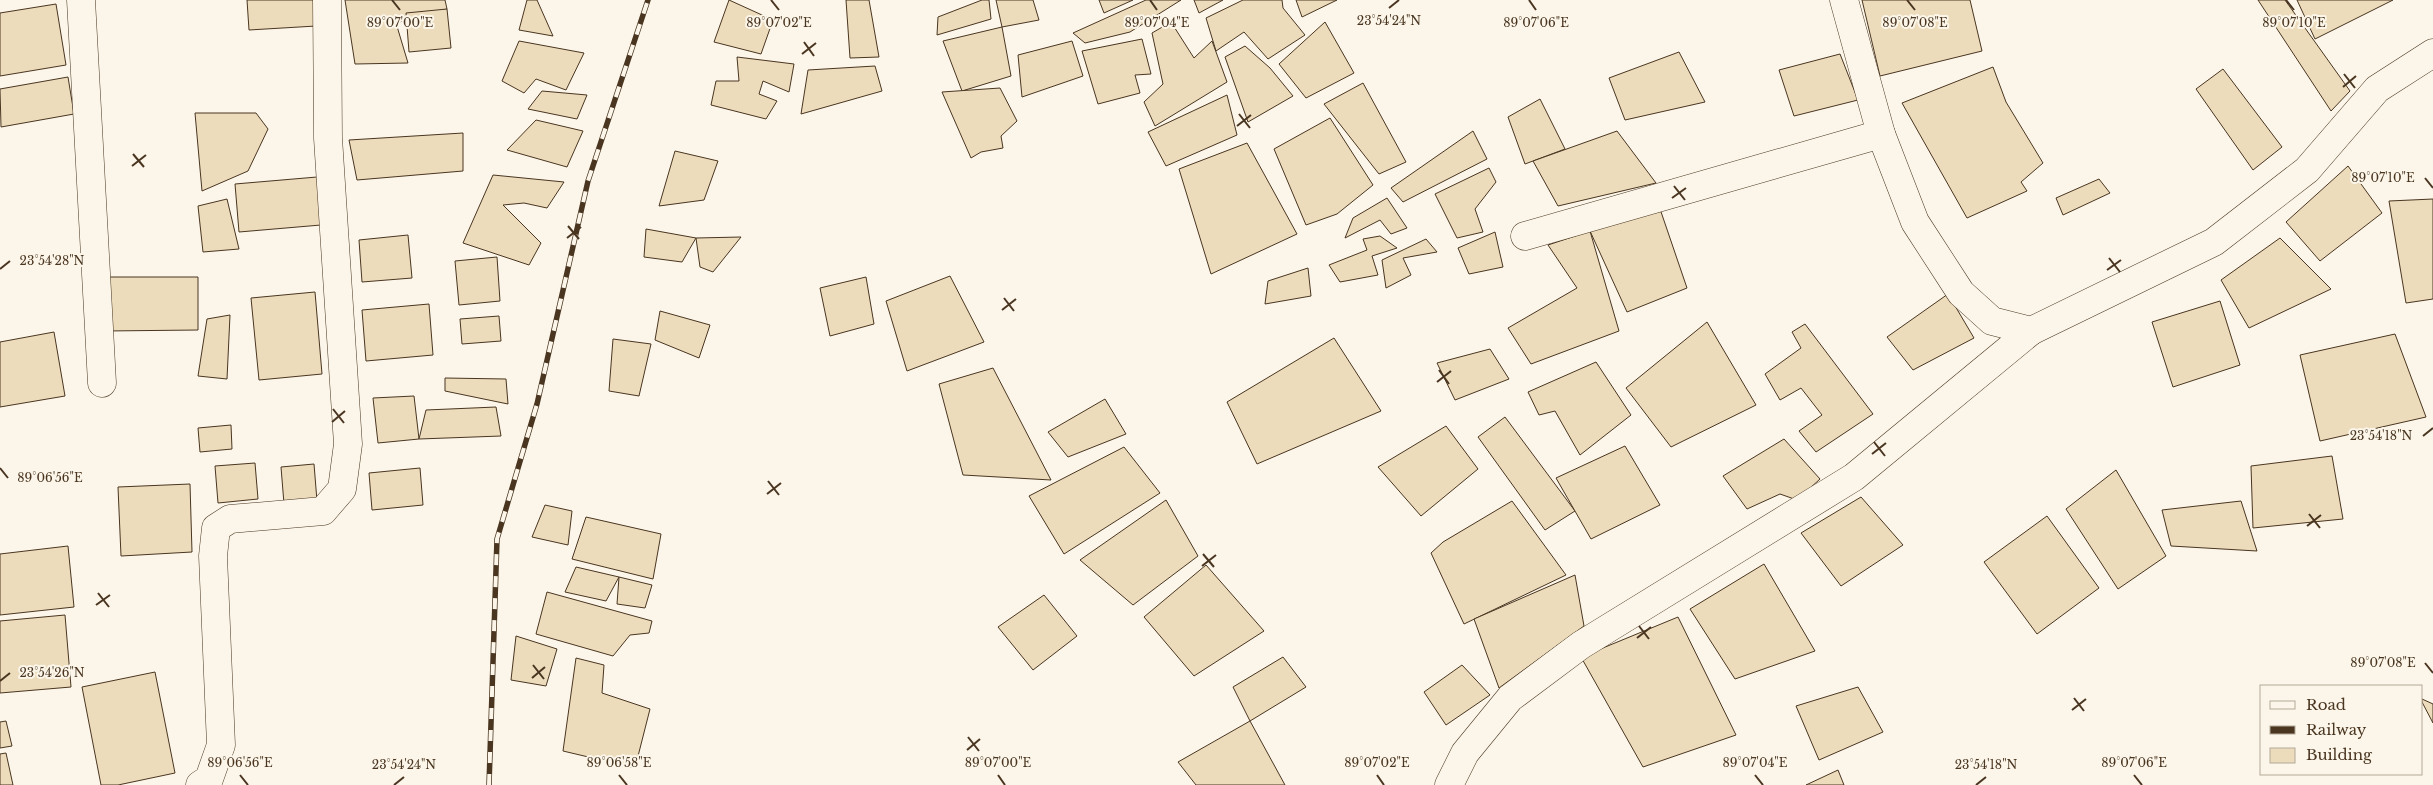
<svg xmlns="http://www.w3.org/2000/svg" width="2433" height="785" font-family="'Libre Baskerville',serif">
	<rect width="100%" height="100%" fill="#fbf6e9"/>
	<g fill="#ecdcbc" stroke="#4a3520">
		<polygon points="247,0 315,0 316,26 249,30"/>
		<polygon points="345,0 445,0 447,9 396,23 408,63 355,64"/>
		<polygon points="527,0 537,0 553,36 519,30"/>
		<polygon points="729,0 773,20 761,54 714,42"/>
		<polygon points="846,0 869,0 879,57 850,58"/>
		<polygon points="982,0 989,0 991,19 937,35 938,17"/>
		<polygon points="996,0 1033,0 1039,20 1002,27"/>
		<polygon points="1099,0 1133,0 1104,13"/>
		<polygon points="1146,0 1181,0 1130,32 1085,43 1073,33"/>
		<polygon points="1194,0 1223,0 1199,13"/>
		<polygon points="1243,0 1282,0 1283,8 1305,35 1268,59 1244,32 1216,51 1206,18"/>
		<polygon points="1296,0 1337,0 1302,17"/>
		<polygon points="1862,0 1970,0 1982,51 1880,76"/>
		<polygon points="2258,0 2285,0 2350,91 2331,111"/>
		<polygon points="2297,0 2393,0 2315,39"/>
		<polygon points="56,4 66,65 0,76 0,13"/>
		<polygon points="447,9 451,48 409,52 406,13"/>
		<polygon points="1171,22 1194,58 1212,41 1227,82 1155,126 1144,102 1163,84 1152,33"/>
		<polygon points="1325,22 1354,73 1306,98 1279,64"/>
		<polygon points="1002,27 1011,76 962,91 943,41"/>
		<polygon points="1142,39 1151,74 1135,75 1140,93 1098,104 1082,51"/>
		<polygon points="519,41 584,53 566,90 536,79 524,93 502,81"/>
		<polygon points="1072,41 1083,76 1022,97 1018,55"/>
		<polygon points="1245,46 1270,68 1293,96 1248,122 1225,57"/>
		<polygon points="1679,52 1705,102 1625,120 1609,78"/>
		<polygon points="1840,54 1858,100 1794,116 1779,70"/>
		<polygon points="737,57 794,64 789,92 763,81 759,94 777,101 766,119 711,105 716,81 739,81"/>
		<polygon points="875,66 882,91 801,114 808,70"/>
		<polygon points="1993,67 2006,102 2043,163 2021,182 2027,191 1967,218 1902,103"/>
		<polygon points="2223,69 2282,147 2253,170 2196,89"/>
		<polygon points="68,77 74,114 1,127 0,89"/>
		<polygon points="1363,83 1406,162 1379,174 1324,104"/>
		<polygon points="1000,88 1017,121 1001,136 1003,148 981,152 971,158 942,92"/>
		<polygon points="542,91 587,95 577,119 528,109"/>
		<polygon points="1227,95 1237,135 1166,166 1148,132"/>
		<polygon points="1540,99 1565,149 1525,164 1508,117"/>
		<polygon points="195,113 256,113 268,129 248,171 202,191"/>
		<polygon points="1330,118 1373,185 1337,214 1306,225 1274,149"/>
		<polygon points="536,120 583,131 567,167 507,150"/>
		<polygon points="1473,131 1487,159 1403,202 1391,188"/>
		<polygon points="1617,131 1656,183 1558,206 1533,161"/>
		<polygon points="463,133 463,171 357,180 349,140"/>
		<polygon points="1247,143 1297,234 1211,274 1179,169"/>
		<polygon points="675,151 718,161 704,200 659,206"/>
		<polygon points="2348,166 2382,213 2320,261 2286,222"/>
		<polygon points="1489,168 1496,182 1475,209 1483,232 1457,238 1435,194"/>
		<polygon points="493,175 564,182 547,208 524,203 503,205 541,243 529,265 463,243"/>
		<polygon points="317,177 321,225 239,232 235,184"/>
		<polygon points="2099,179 2110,193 2063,215 2056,198"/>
		<polygon points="1387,198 1407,228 1391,234 1380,220 1345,238 1353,218"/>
		<polygon points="227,199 239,249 203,252 198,206"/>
		<polygon points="2433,199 2433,299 2406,303 2389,201"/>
		<polygon points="1658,203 1687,288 1627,312 1590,231"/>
		<polygon points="646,229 696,238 682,262 644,257"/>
		<polygon points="1590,231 1619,331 1531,364 1508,328 1577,288 1548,245"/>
		<polygon points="1495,232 1503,267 1469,274 1458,248"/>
		<polygon points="408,235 412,278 362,282 359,240"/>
		<polygon points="1380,236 1397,248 1372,256 1378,275 1340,282 1329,265 1367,250 1363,239"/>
		<polygon points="741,237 713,272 700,267 696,238"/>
		<polygon points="2280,238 2331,289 2249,328 2221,280"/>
		<polygon points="1426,239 1437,252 1403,258 1411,275 1386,288 1382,260"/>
		<polygon points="497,257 500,301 459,305 455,261"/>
		<polygon points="1308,268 1311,296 1265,304 1268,281"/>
		<polygon points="950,276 984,342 907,371 886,301"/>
		<polygon points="105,277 198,277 198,330 105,331"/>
		<polygon points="866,277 874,324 830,336 820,288"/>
		<polygon points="315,292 322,374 259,380 251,298"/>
		<polygon points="1948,294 1974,338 1913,370 1887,337"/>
		<polygon points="2220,301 2240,365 2173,387 2152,322"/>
		<polygon points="429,304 433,355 366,361 362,310"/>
		<polygon points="660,311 710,325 699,358 655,340"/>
		<polygon points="230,315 227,379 198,376 207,319"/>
		<polygon points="499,316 501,341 462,344 460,319"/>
		<polygon points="1707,322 1756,405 1671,447 1626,388"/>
		<polygon points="1805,324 1873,414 1816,452 1799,431 1822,415 1801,388 1780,400 1765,374 1801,348 1792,332"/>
		<polygon points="54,332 65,396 0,407 0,342"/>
		<polygon points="2395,334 2426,417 2320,441 2300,355"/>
		<polygon points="1334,338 1381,411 1257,464 1227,402"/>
		<polygon points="613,339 651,344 639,396 609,391"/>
		<polygon points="1490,349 1509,379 1455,400 1437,363"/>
		<polygon points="1596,362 1631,415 1580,455 1555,411 1539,415 1528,392"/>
		<polygon points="993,368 1051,480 963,475 939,384"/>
		<polygon points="445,378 506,379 508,404 445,391"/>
		<polygon points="414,396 419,439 378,443 373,398"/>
		<polygon points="1105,399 1126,434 1068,457 1048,432"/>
		<polygon points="496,407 501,436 419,439 426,410"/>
		<polygon points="1505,417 1575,511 1545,530 1478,437"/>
		<polygon points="231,425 232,449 200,452 198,428"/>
		<polygon points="1446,426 1478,469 1421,516 1378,467"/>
		<polygon points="1784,439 1820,479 1797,500 1780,494 1747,509 1723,476"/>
		<polygon points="1625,446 1660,505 1591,539 1556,478"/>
		<polygon points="1124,447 1160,493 1064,554 1029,496"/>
		<polygon points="2332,456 2343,519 2253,528 2251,466"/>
		<polygon points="255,463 258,499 218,503 215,466"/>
		<polygon points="314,464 317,501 284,504 281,467"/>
		<polygon points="420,468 423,505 372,510 369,473"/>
		<polygon points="2116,470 2166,556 2118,589 2066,509"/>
		<polygon points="190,484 192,552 121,556 118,487"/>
		<polygon points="1861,497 1903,545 1841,586 1801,533"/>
		<polygon points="1166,500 1198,556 1133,605 1080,560"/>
		<polygon points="1512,501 1566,575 1464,624 1431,553 1443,542"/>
		<polygon points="2241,501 2257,551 2171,546 2162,510"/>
		<polygon points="545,505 572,511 568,545 532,537"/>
		<polygon points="2047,516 2099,588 2037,634 1984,562"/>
		<polygon points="586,517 661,534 653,579 572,559"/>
		<polygon points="68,546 74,607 0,615 0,554"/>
		<polygon points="1764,564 1815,651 1735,679 1690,609"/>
		<polygon points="1206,565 1264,631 1194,676 1144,617"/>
		<polygon points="576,567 619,577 606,601 565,592"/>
		<polygon points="1575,575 1584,626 1499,688 1474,619"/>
		<polygon points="619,577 652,585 645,608 617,604"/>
		<polygon points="547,592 652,621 649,633 630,635 613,656 536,634"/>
		<polygon points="1044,595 1077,636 1033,670 998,627"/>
		<polygon points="65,615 71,687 0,693 0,621"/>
		<polygon points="1678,617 1736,735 1643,767 1581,657"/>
		<polygon points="516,636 557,649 546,686 511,680"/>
		<polygon points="1283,657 1306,687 1250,721 1233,687"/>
		<polygon points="576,658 604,665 602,693 650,709 635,768 563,751"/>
		<polygon points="1462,665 1490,695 1446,725 1424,692"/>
		<polygon points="155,672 175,773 118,785 101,785 82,687"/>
		<polygon points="1858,687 1883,732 1819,760 1796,706"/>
		<polygon points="2422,699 2433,704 2433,723 2422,702"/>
		<polygon points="6,721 12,746 0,748 0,722"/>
		<polygon points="1250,721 1285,785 1196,785 1178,762"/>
		<polygon points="6,753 13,785 0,785 0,754"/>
		<polygon points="1838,770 1844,785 1806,785"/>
	</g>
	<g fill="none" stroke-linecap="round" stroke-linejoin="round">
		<g stroke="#4a3520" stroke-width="29">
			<g id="minor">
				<polyline points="81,0 102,383"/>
				<polyline points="1844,0 1881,134 1915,222 1961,293 1992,321 2031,331 2214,242 2307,170 2377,89 2433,53"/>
				<polyline points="1525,236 1881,134"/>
				<polyline points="200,785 209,779 221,745 213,556 216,528 230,519 323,511 342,489 348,444 328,138 327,0"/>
				<polyline points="1449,785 1465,753 1510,698 1581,645 1854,477 2031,331"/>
			</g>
		</g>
		<use href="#minor" stroke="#fbf6e9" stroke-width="28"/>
		<g stroke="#4a3520" stroke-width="5.5">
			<polyline id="rail" points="489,785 497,539 537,404 588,181 648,0"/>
		</g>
		<use href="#rail" stroke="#fbf6e9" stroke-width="4" stroke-dasharray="11" stroke-linecap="butt"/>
	</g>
	<path fill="none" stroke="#4a3520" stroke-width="2" d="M392 0 400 10M771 0 779 10M1150 0 1157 10M1529 0 1536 10M1907 0 1915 10M2286 0 2294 10M1389 8 1399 0M804 42 814 56M802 54 816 43M2344 74 2355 88M2343 87 2356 76M1239 114 1250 128M1237 126 1251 115M133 154 144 167M132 166 146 155M2425 178 2433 188M1674 186 1685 200M1672 198 1686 188M568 226 579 239M567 238 581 227M2109 258 2120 272M0 269 10 261M2107 270 2121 260M1004 298 1014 311M1002 310 1016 299M1439 370 1449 384M1437 382 1451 371M333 409 344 423M332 422 345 411M2423 436 2433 428M1874 442 1885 456M1872 454 1886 443M0 468 8 478M768 481 779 495M767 494 781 483M2309 514 2320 528M2307 526 2321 515M1203 554 1214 567M1202 566 1216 555M98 593 109 607M96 605 110 595M1639 626 1649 639M1637 638 1651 627M2425 663 2433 673M533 665 544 679M532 678 545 667M0 681 10 673M2074 698 2084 711M2072 710 2086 699M968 737 979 751M967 750 980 739M240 775 248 785M619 775 627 785M998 775 1005 785M1377 775 1384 785M1755 775 1763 785M2134 775 2142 785M394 785 404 777M1976 785 1986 777"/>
	<g font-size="12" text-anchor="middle" fill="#4a3520" stroke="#fbf6e9" stroke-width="4" stroke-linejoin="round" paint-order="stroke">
		<text x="1389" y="25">23°54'24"N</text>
		<text x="400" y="27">89°07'00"E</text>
		<text x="779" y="27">89°07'02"E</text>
		<text x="1157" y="27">89°07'04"E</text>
		<text x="1536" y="27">89°07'06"E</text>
		<text x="1915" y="27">89°07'08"E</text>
		<text x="2294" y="27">89°07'10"E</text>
		<text x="2383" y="182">89°07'10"E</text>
		<text x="52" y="265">23°54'28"N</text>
		<text x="2381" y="440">23°54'18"N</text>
		<text x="50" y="482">89°06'56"E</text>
		<text x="2383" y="667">89°07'08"E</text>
		<text x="52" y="677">23°54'26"N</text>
		<text x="240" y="767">89°06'56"E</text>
		<text x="619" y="767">89°06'58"E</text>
		<text x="998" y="767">89°07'00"E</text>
		<text x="1377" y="767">89°07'02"E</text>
		<text x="1755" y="767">89°07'04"E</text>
		<text x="2134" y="767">89°07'06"E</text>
		<text x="404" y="769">23°54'24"N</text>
		<text x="1986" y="769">23°54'18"N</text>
	</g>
	<rect x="2260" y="685" width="162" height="90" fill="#fbf6e9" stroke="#b4a999"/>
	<rect x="2270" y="701" width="25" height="8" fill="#fbf6e9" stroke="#b4a999"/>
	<text x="2306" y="710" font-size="15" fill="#4a3520">Road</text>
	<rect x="2270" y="726" width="25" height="8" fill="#4a3520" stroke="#b4a999"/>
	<text x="2306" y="735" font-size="15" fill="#4a3520">Railway</text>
	<rect x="2270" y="748" width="25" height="15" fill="#ecdcbc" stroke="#b4a999"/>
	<text x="2306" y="760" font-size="15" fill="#4a3520">Building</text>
</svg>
